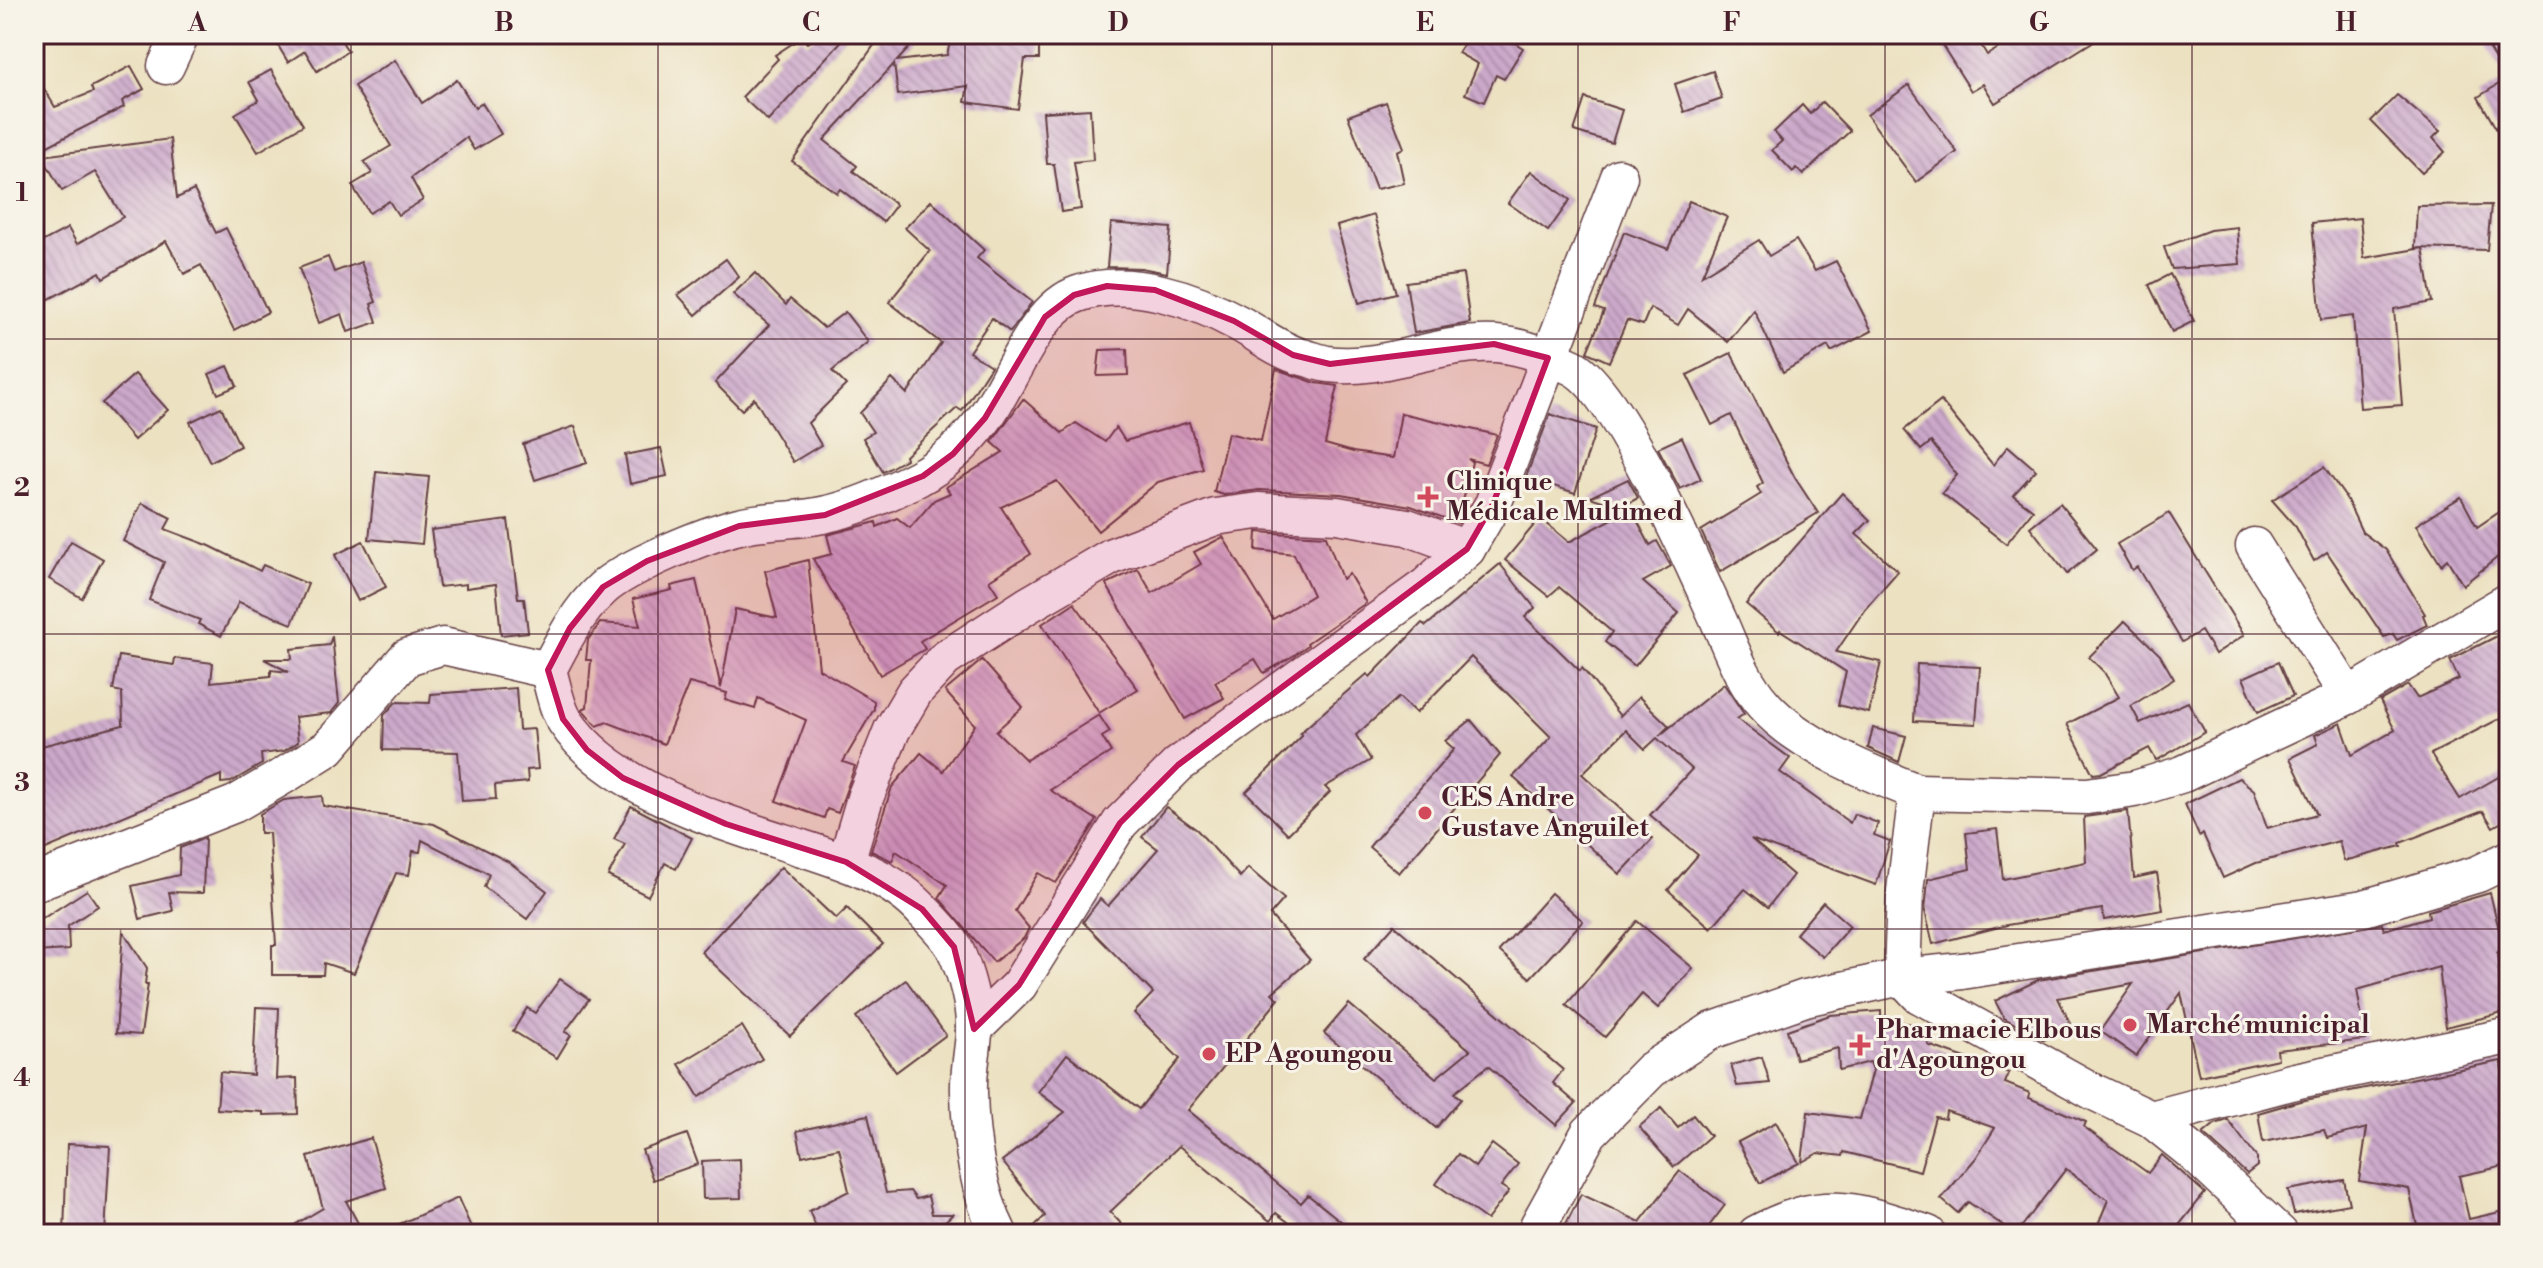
<svg xmlns="http://www.w3.org/2000/svg" width="2543" height="1268" font-family="'Libre Bodoni',serif">
	<defs>
		<pattern id="building-back-hatch" width="6" height="6" patternUnits="userSpaceOnUse" patternTransform="scale(2)"><rect width="6" height="6" fill="#cca9cb"/><path d="M-1 5l2 2M0 0l6 6M5-1l2 2" fill="none" stroke="#a889a5"/></pattern>
	</defs>
	<rect width="100%" height="100%" fill="#f7f3e8"/>
	<filter id="ink" filterUnits="userSpaceOnUse"><feTurbulence type="fractalNoise" baseFrequency=".0125" numOctaves="2"/><feDisplacementMap in="SourceGraphic" scale="16" xChannelSelector="R" yChannelSelector="G"/><feConvolveMatrix kernelMatrix="1 2 1 2 8 2 1 2 1" color-interpolation-filters="sRGB"/></filter>
	<filter id="wash" filterUnits="userSpaceOnUse"><feTurbulence type="fractalNoise" baseFrequency=".006" numOctaves="4" result="noise"/><feDisplacementMap in="SourceGraphic" scale="32" xChannelSelector="R" yChannelSelector="G"/><feGaussianBlur stdDeviation="1.8" result="paint"/><feColorMatrix in="noise" values="0 0 0 0 0 0 0 0 0 0 0 0 0 0 0 0 0 1.4 0 .05"/><feComposite in="paint" operator="in"/></filter>
	<g filter="url(#wash)">
		<rect width="100%" height="100%" fill="#ece1c1"/>
		<g id="blocks">
			<g fill="url(#building-back-hatch)">
				<polygon points="271,34 337,34 348,51 317,71 305,51 288,62"/>
				<polygon points="820,34 848,34 768,121 742,97 778,59 775,55 802,37 807,43"/>
				<polygon points="882,34 922,34 897,61 947,55 952,34 1039,34 1039,59 1025,59 1018,109 965,102 968,86 898,95 894,64 824,140 857,166 853,171 896,205 883,222 840,189 837,193 792,161"/>
				<polygon points="1470,34 1500,34 1523,48 1504,79 1496,75 1484,102 1465,94 1478,64 1458,53"/>
				<polygon points="1935,34 1974,34 1987,55 2022,34 2105,34 1995,103 1983,84 1971,91"/>
				<polygon points="2480,34 2509,34 2509,83"/>
				<polygon points="395,60 422,103 457,80 475,108 482,103 501,134 474,150 466,137 411,178 423,200 398,215 389,201 369,213 352,185 372,173 364,162 391,146 354,86"/>
				<polygon points="131,66 144,89 122,101 124,107 34,153 34,72 55,107 93,92 91,87"/>
				<polygon points="271,70 303,125 258,152 235,114 259,100 249,82"/>
				<polygon points="1713,71 1722,99 1684,112 1675,84"/>
				<polygon points="2499,84 2509,104 2509,151 2478,97"/>
				<polygon points="1909,85 1957,152 1916,182 1867,115"/>
				<polygon points="2397,95 2440,131 2433,138 2445,152 2422,173 2371,121"/>
				<polygon points="1585,98 1622,110 1612,143 1574,131"/>
				<polygon points="1386,102 1404,148 1397,151 1404,183 1376,189 1348,116"/>
				<polygon points="1822,102 1850,131 1803,175 1796,168 1793,172 1772,150 1782,141 1774,132 1802,105 1810,114"/>
				<polygon points="1090,109 1093,160 1074,162 1081,209 1061,212 1054,164 1047,164 1043,112"/>
				<polygon points="170,139 177,198 194,190 216,233 226,228 268,312 234,330 201,265 184,274 166,241 103,278 100,272 34,307 34,246 68,228 77,244 123,217 95,172 62,191 42,156"/>
				<polygon points="1531,171 1570,200 1548,231 1508,203"/>
				<polygon points="931,201 984,250 977,258 1032,302 1010,332 992,318 969,352 991,366 962,411 957,408 905,456 906,459 883,472 863,438 873,432 860,413 892,379 907,394 941,343 889,302 930,251 905,228"/>
				<polygon points="1689,201 1727,217 1702,275 1759,240 1769,256 1796,240 1815,271 1836,261 1872,331 1831,352 1828,346 1783,372 1754,310 1728,342 1688,309 1678,325 1650,308 1643,325 1627,320 1609,362 1587,352 1604,311 1595,308 1624,232 1668,249"/>
				<polygon points="2491,205 2487,250 2415,248 2417,206"/>
				<polygon points="1374,215 1396,293 1359,303 1337,226"/>
				<polygon points="2360,218 2364,258 2423,248 2432,302 2394,309 2402,405 2360,408 2353,316 2321,320 2312,223"/>
				<polygon points="1111,223 1171,228 1167,273 1141,268 1107,267"/>
				<polygon points="2237,227 2240,264 2172,269 2164,247 2210,230"/>
				<polygon points="328,257 334,272 361,262 376,302 371,304 377,322 348,332 342,314 319,323 299,268"/>
				<polygon points="726,259 739,277 696,315 678,295"/>
				<polygon points="755,273 786,305 790,299 824,328 845,312 868,342 832,371 846,385 808,423 821,445 793,462 754,398 742,410 715,383 769,325 733,294"/>
				<polygon points="1463,274 1470,323 1414,333 1406,282"/>
				<polygon points="2170,274 2194,321 2172,332 2149,285"/>
				<polygon points="1127,349 1128,375 1097,376 1100,350"/>
				<polygon points="1731,353 1795,478 1818,513 1720,572 1701,531 1761,494 1757,487 1763,483 1731,415 1712,425 1687,375"/>
				<polygon points="228,366 237,386 218,394 209,374"/>
				<polygon points="1276,369 1316,383 1338,386 1325,444 1353,452 1393,458 1401,413 1497,435 1486,464 1468,459 1472,462 1458,523 1411,506 1341,494 1259,490 1224,495 1214,492 1228,433 1261,441"/>
				<polygon points="135,374 168,410 134,440 102,403"/>
				<polygon points="1023,399 1062,433 1076,423 1105,442 1116,427 1125,441 1189,422 1203,469 1158,482 1098,531 1057,481 1001,507 1031,554 989,580 998,594 920,641 925,649 880,675 813,559 832,554 827,535 876,522 877,527 897,518 910,528 934,500 950,493 946,487 1003,452 992,442"/>
				<polygon points="1941,401 1993,465 2008,446 2036,470 2013,495 2033,510 2006,544 1942,493 1957,475 1931,442 1921,450 1904,430"/>
				<polygon points="221,407 240,446 210,462 190,422"/>
				<polygon points="1550,414 1596,429 1575,493 1526,477"/>
				<polygon points="575,426 587,463 535,480 523,444"/>
				<polygon points="1682,437 1701,479 1680,489 1658,448"/>
				<polygon points="661,448 667,476 630,484 625,455"/>
				<polygon points="2324,467 2346,498 2362,532 2386,550 2425,614 2423,615 2427,625 2397,640 2393,634 2384,637 2327,552 2314,561 2296,527 2272,500"/>
				<polygon points="376,472 429,477 422,544 369,539"/>
				<polygon points="1628,479 1638,498 1621,507 1590,497"/>
				<polygon points="1842,493 1870,520 1856,534 1898,571 1865,609 1836,652 1881,662 1869,713 1838,705 1846,672 1780,630 1779,632 1746,604"/>
				<polygon points="2461,497 2477,527 2501,511 2509,523 2509,548 2463,585 2447,559 2441,565 2416,525"/>
				<polygon points="142,503 171,518 165,529 210,546 260,571 263,565 308,584 292,624 239,602 221,636 198,624 200,620 149,600 164,562 123,541"/>
				<polygon points="2060,503 2097,549 2067,574 2030,527"/>
				<polygon points="1631,509 1650,545 1657,541 1671,566 1643,582 1679,613 1635,666 1605,642 1612,632 1559,587 1549,596 1505,560 1540,518 1569,542"/>
				<polygon points="2169,513 2244,635 2215,654 2201,631 2182,642 2137,567 2132,570 2117,544"/>
				<polygon points="508,520 518,598 524,598 528,632 501,635 496,584 466,588 466,584 439,587 431,530"/>
				<polygon points="1257,532 1326,536 1342,579 1349,574 1366,603 1307,643 1308,645 1293,656 1264,673 1255,659 1215,682 1224,698 1185,719 1106,584 1138,569 1152,593 1201,564 1194,552 1223,537 1273,619 1313,595 1294,554 1256,550"/>
				<polygon points="71,541 103,559 82,598 49,579"/>
				<polygon points="363,541 386,587 358,601 335,555"/>
				<polygon points="808,560 819,669 874,701 874,709 843,762 855,766 838,813 827,809 824,818 776,801 806,720 758,698 755,709 725,700 727,693 689,683 664,744 607,722 597,726 582,709 587,707 591,660 586,660 588,640 600,623 640,626 633,599 672,590 671,586 696,580 721,688 735,609 777,618 765,571"/>
				<polygon points="1500,564 1535,608 1525,617 1580,671 1582,668 1620,716 1639,697 1669,726 1659,736 1724,684 1744,714 1737,719 1790,758 1780,772 1850,823 1854,814 1878,823 1874,835 1890,841 1876,885 1751,839 1793,875 1768,907 1745,889 1711,928 1668,890 1698,855 1650,815 1692,769 1657,738 1645,749 1626,730 1582,774 1653,839 1620,874 1513,777 1551,737 1471,657 1416,713 1399,697 1356,735 1371,760 1325,787 1330,792 1288,834 1246,792 1302,736 1300,733 1367,674 1370,677 1422,623 1426,626"/>
				<polygon points="1074,603 1138,689 1099,713 1042,624"/>
				<polygon points="2125,621 2160,655 2174,679 2131,706 2140,723 2188,702 2205,732 2159,759 2156,760 2149,748 2101,773 2093,774 2067,724 2119,697 2104,672 2089,657"/>
				<polygon points="2509,630 2509,714 2431,754 2460,799 2509,771 2509,818 2493,827 2483,811 2400,843 2401,846 2344,861 2339,841 2256,863 2223,878 2203,834 2199,836 2185,804 2239,778 2254,790 2267,828 2317,814 2290,758 2318,744 2315,735 2341,723 2352,755 2395,730 2380,701 2408,685 2417,698 2459,679 2450,660"/>
				<polygon points="332,636 339,703 331,713 295,717 298,742 284,751 261,754 262,764 231,782 221,783 221,775 34,854 34,798 45,794 34,748 123,725 122,692 113,690 119,656 174,665 175,658 213,663 211,682 271,676 271,670 289,672 264,659 292,659 291,649 329,645"/>
				<polygon points="982,660 1023,707 996,731 1026,760 1099,715 1110,732 1102,737 1111,752 1050,790 1097,820 1056,883 1038,873 1015,911 1029,928 1024,938 994,962 939,898 947,885 896,851 892,861 871,851 892,787 921,753 943,771 975,725 945,691"/>
				<polygon points="2278,662 2293,696 2258,712 2243,678"/>
				<polygon points="1917,664 1980,667 1976,724 1914,721"/>
				<polygon points="516,688 519,730 534,729 538,769 527,770 528,782 495,785 496,799 462,801 458,752 383,750 384,715 396,702 430,703 431,694"/>
				<polygon points="1471,720 1500,755 1399,873 1369,847 1454,749 1445,741"/>
				<polygon points="1873,728 1906,736 1899,762 1868,748"/>
				<polygon points="322,796 323,806 434,824 509,862 547,891 527,919 484,887 489,874 422,840 420,852 413,851 409,875 396,873 354,973 324,963 323,975 272,975 272,945 276,945 269,833 260,833 260,814 284,800"/>
				<polygon points="631,806 692,838 676,869 665,863 648,896 608,876 625,844 614,839"/>
				<polygon points="1166,807 1197,830 1240,877 1248,868 1284,899 1270,915 1310,960 1272,993 1279,999 1188,1110 1301,1203 1308,1195 1357,1234 1304,1234 1276,1213 1270,1221 1179,1146 1110,1212 1131,1234 1026,1234 1045,1216 1002,1161 1065,1112 1038,1092 1067,1054 1139,1109 1180,1059 1134,1013 1153,993 1083,922 1100,899 1108,906 1158,849 1142,837"/>
				<polygon points="2128,811 2134,878 2157,873 2163,910 2104,920 2102,909 2007,925 1933,944 1925,911 1928,879 1970,869 1966,833 1997,829 2003,879 2086,862 2084,817"/>
				<polygon points="205,838 203,893 169,892 173,911 140,919 132,886 179,875 180,848"/>
				<polygon points="781,867 836,919 847,908 883,944 790,1036 701,952"/>
				<polygon points="87,890 98,906 68,926 69,950 34,952 34,918 45,917"/>
				<polygon points="1551,893 1583,921 1530,978 1499,951"/>
				<polygon points="2490,893 2504,950 2497,952 2503,1013 2446,1027 2439,967 2357,990 2366,1040 2277,1050 2278,1059 2199,1076 2181,993 2136,1056 2100,1031 2133,984 2058,998 2072,1027 2044,1040 2004,1018 1995,1001 2038,980 2382,924 2384,930 2429,917 2428,911"/>
				<polygon points="1823,902 1850,926 1823,957 1796,934"/>
				<polygon points="1637,921 1693,968 1658,1008 1642,994 1605,1037 1566,1005"/>
				<polygon points="1394,925 1563,1070 1553,1083 1576,1103 1556,1125 1488,1066 1454,1093 1461,1099 1436,1128 1324,1033 1349,1004 1436,1078 1470,1050 1364,959"/>
				<polygon points="123,931 147,968 145,984 148,984 141,1035 116,1033"/>
				<polygon points="560,979 589,999 565,1032 571,1035 557,1058 513,1031 527,1008 535,1013"/>
				<polygon points="906,980 946,1035 896,1072 856,1017"/>
				<polygon points="256,1007 279,1008 276,1079 297,1078 298,1114 263,1115 263,1112 217,1109 220,1072 253,1075"/>
				<polygon points="1881,1011 1881,1019 1931,1027 1928,1045 2009,1073 2005,1083 2030,1093 2029,1098 2086,1122 2084,1127 2148,1173 2162,1155 2205,1193 2172,1234 2094,1234 2108,1200 2066,1169 2016,1234 1968,1202 1958,1213 1941,1199 1976,1158 1995,1128 1946,1111 1945,1119 1935,1117 1920,1171 1844,1152 1843,1156 1818,1153 1802,1162 1808,1112 1860,1119 1873,1070 1870,1062 1839,1070 1838,1048 1796,1059 1787,1030 1830,1015"/>
				<polygon points="742,1026 762,1059 699,1097 679,1064"/>
				<polygon points="1762,1057 1770,1083 1737,1086 1731,1065"/>
				<polygon points="2501,1061 2509,1102 2509,1105 2500,1106 2509,1147 2509,1165 2459,1176 2469,1219 2509,1210 2509,1234 2419,1234 2409,1189 2359,1181 2367,1128 2327,1138 2324,1130 2263,1142 2258,1113 2300,1101"/>
				<polygon points="1661,1108 1678,1128 1693,1115 1710,1136 1674,1167 1639,1127"/>
				<polygon points="868,1115 886,1193 910,1191 916,1199 928,1196 932,1214 953,1214 931,1234 819,1234 809,1211 849,1191 839,1148 802,1156 797,1131"/>
				<polygon points="2228,1120 2257,1158 2257,1166 2247,1174 2203,1134 2215,1124"/>
				<polygon points="1776,1122 1799,1163 1760,1183 1738,1142"/>
				<polygon points="687,1134 698,1164 653,1180 642,1150"/>
				<polygon points="371,1138 386,1188 346,1201 364,1234 279,1234 323,1208 308,1157"/>
				<polygon points="67,1144 110,1146 105,1234 64,1234"/>
				<polygon points="1492,1144 1518,1164 1501,1186 1509,1191 1487,1220 1436,1184 1458,1154 1475,1167"/>
				<polygon points="740,1159 741,1198 703,1199 702,1161"/>
				<polygon points="1680,1171 1725,1205 1703,1234 1561,1234 1581,1194 1640,1222"/>
				<polygon points="2344,1180 2349,1204 2294,1214 2288,1190"/>
				<polygon points="458,1198 474,1234 377,1234"/>
			</g>
		</g>
	</g>
	<g filter="url(#ink)">
		<use href="#blocks" fill-opacity="0" stroke="#623c42" stroke-width="2"/>
		<g fill="none" stroke-linecap="round" stroke-linejoin="round">
			<g stroke="#623c42" stroke-width="39">
				<g id="minor">
					<polyline points="166,66 181,34"/>
					<polyline points="2254,546 2348,696"/>
					<polyline points="1917,792 2087,796 2135,789 2183,774 2348,696 2509,601"/>
					<polyline points="846,862 865,798 892,730 915,691 945,659 1028,605 1112,556 1215,517 1258,511 1337,515 1407,527 1467,549 1493,504 1619,177"/>
					<polyline points="34,883 235,804 285,775 328,748 407,657 443,646 548,670"/>
					<polyline points="974,1029 1019,985 1120,823 1178,765 1427,585 1467,549"/>
					<polyline points="2151,1119 2295,1081 2509,1036"/>
					<path d="M999 1234C978 1193 970 1139 969 1092 968 1072 973 1052 974 1032 975 1006 966 973 955 949 948 936 934 922 924 912 893 877 845 862 802 848 725 823 611 791 565 721 556 707 553 686 548 670 563 641 578 611 602 589 625 567 707 534 739 526 768 519 799 521 827 514 859 507 889 493 918 478 944 464 966 443 984 419 1011 383 1034 309 1078 294 1128 276 1195 299 1240 324 1260 335 1280 351 1302 357 1311 359 1320 363 1328 364 1384 372 1439 340 1496 344 1521 346 1549 356 1572 367 1616 388 1695 568 1718 619 1731 648 1742 681 1764 705 1798 744 1869 773 1917 792L1905 891 1902 977 1919 995 2094 1092 2151 1119 2192 1152 2280 1234"/>
					<polyline points="1537,1234 1538,1226 1589,1133 1651,1070 1711,1031 1805,998 1902,977 1962,971 2364,908 2478,874 2509,859"/>
					<path d="M1756 1234C1826 1196 1857 1211 1928 1234"/>
				</g>
			</g>
			<use href="#minor" stroke="#fff" stroke-width="36"/>
		</g>
	</g>
	<path fill="#c2185b" fill-opacity="0.2" stroke="#c2185b" stroke-width="6" stroke-linejoin="round" d="M1107 286 1155 290 1234 321 1293 355 1330 364 1494 344 1548 358 1493 504 1467 549 1178 765 1120 823 1019 985 974 1029 954 947 922 909 846 862 726 824 623 778 587 750 563 719 548 670 570 628 603 587 647 561 739 526 825 515 923 476 953 454 985 418 1045 317 1074 295Z"/>
	<path fill="none" stroke="#4a1f2b" stroke-width="2" stroke-opacity="0.55" d="M351 34V1234M658 34V1234M965 34V1234M1272 34V1234M1578 34V1234M1885 34V1234M2192 34V1234M34 339H2509M34 634H2509M34 929H2509"/>
	<g fill="#d1495b" stroke="#f7f3e8" stroke-width="3">
		<path d="M1424 485h8v8h8v8h-8v8h-8v-8h-8v-8h8z"/>
		<circle cx="1425" cy="813" r="8"/>
		<circle cx="2130" cy="1025" r="8"/>
		<path d="M1856 1033h8v8h8v8h-8v8h-8v-8h-8v-8h8z"/>
		<circle cx="1209" cy="1054" r="8"/>
	</g>
	<g text-anchor="middle" dominant-baseline="central" stroke-width="6" stroke-linejoin="round" paint-order="stroke">
		<g font-size="26" font-weight="bold" fill="#4a1f2b" stroke="#f7f3e8" text-anchor="start">
			<text x="1446" y="482">Clinique<tspan x="1446" dy="30">Médicale Multimed</tspan></text>
			<text x="1441" y="798">CES Andre<tspan x="1441" dy="30">Gustave Anguilet</tspan></text>
			<text x="2146" y="1025">Marché municipal</text>
			<text x="1876" y="1030">Pharmacie Elbous<tspan x="1876" dy="30">d'Agoungou</tspan></text>
			<text x="1225" y="1054">EP Agoungou</text>
		</g>
	</g>
	<rect width="2543" height="1268" fill="none" stroke="#f7f3e8" stroke-width="88"/>
	<rect x="44" y="44" width="2455" height="1180" fill="none" stroke="#4a1f2b" stroke-width="3"/>
	<g font-size="26" text-anchor="middle" font-weight="bold" fill="#4a1f2b">
		<text x="197" y="31">A</text>
		<text x="504" y="31">B</text>
		<text x="811" y="31">C</text>
		<text x="1118" y="31">D</text>
		<text x="1425" y="31">E</text>
		<text x="1732" y="31">F</text>
		<text x="2039" y="31">G</text>
		<text x="2346" y="31">H</text>
		<text x="22" y="201">1</text>
		<text x="22" y="496">2</text>
		<text x="22" y="791">3</text>
		<text x="22" y="1086">4</text>
	</g>
</svg>
